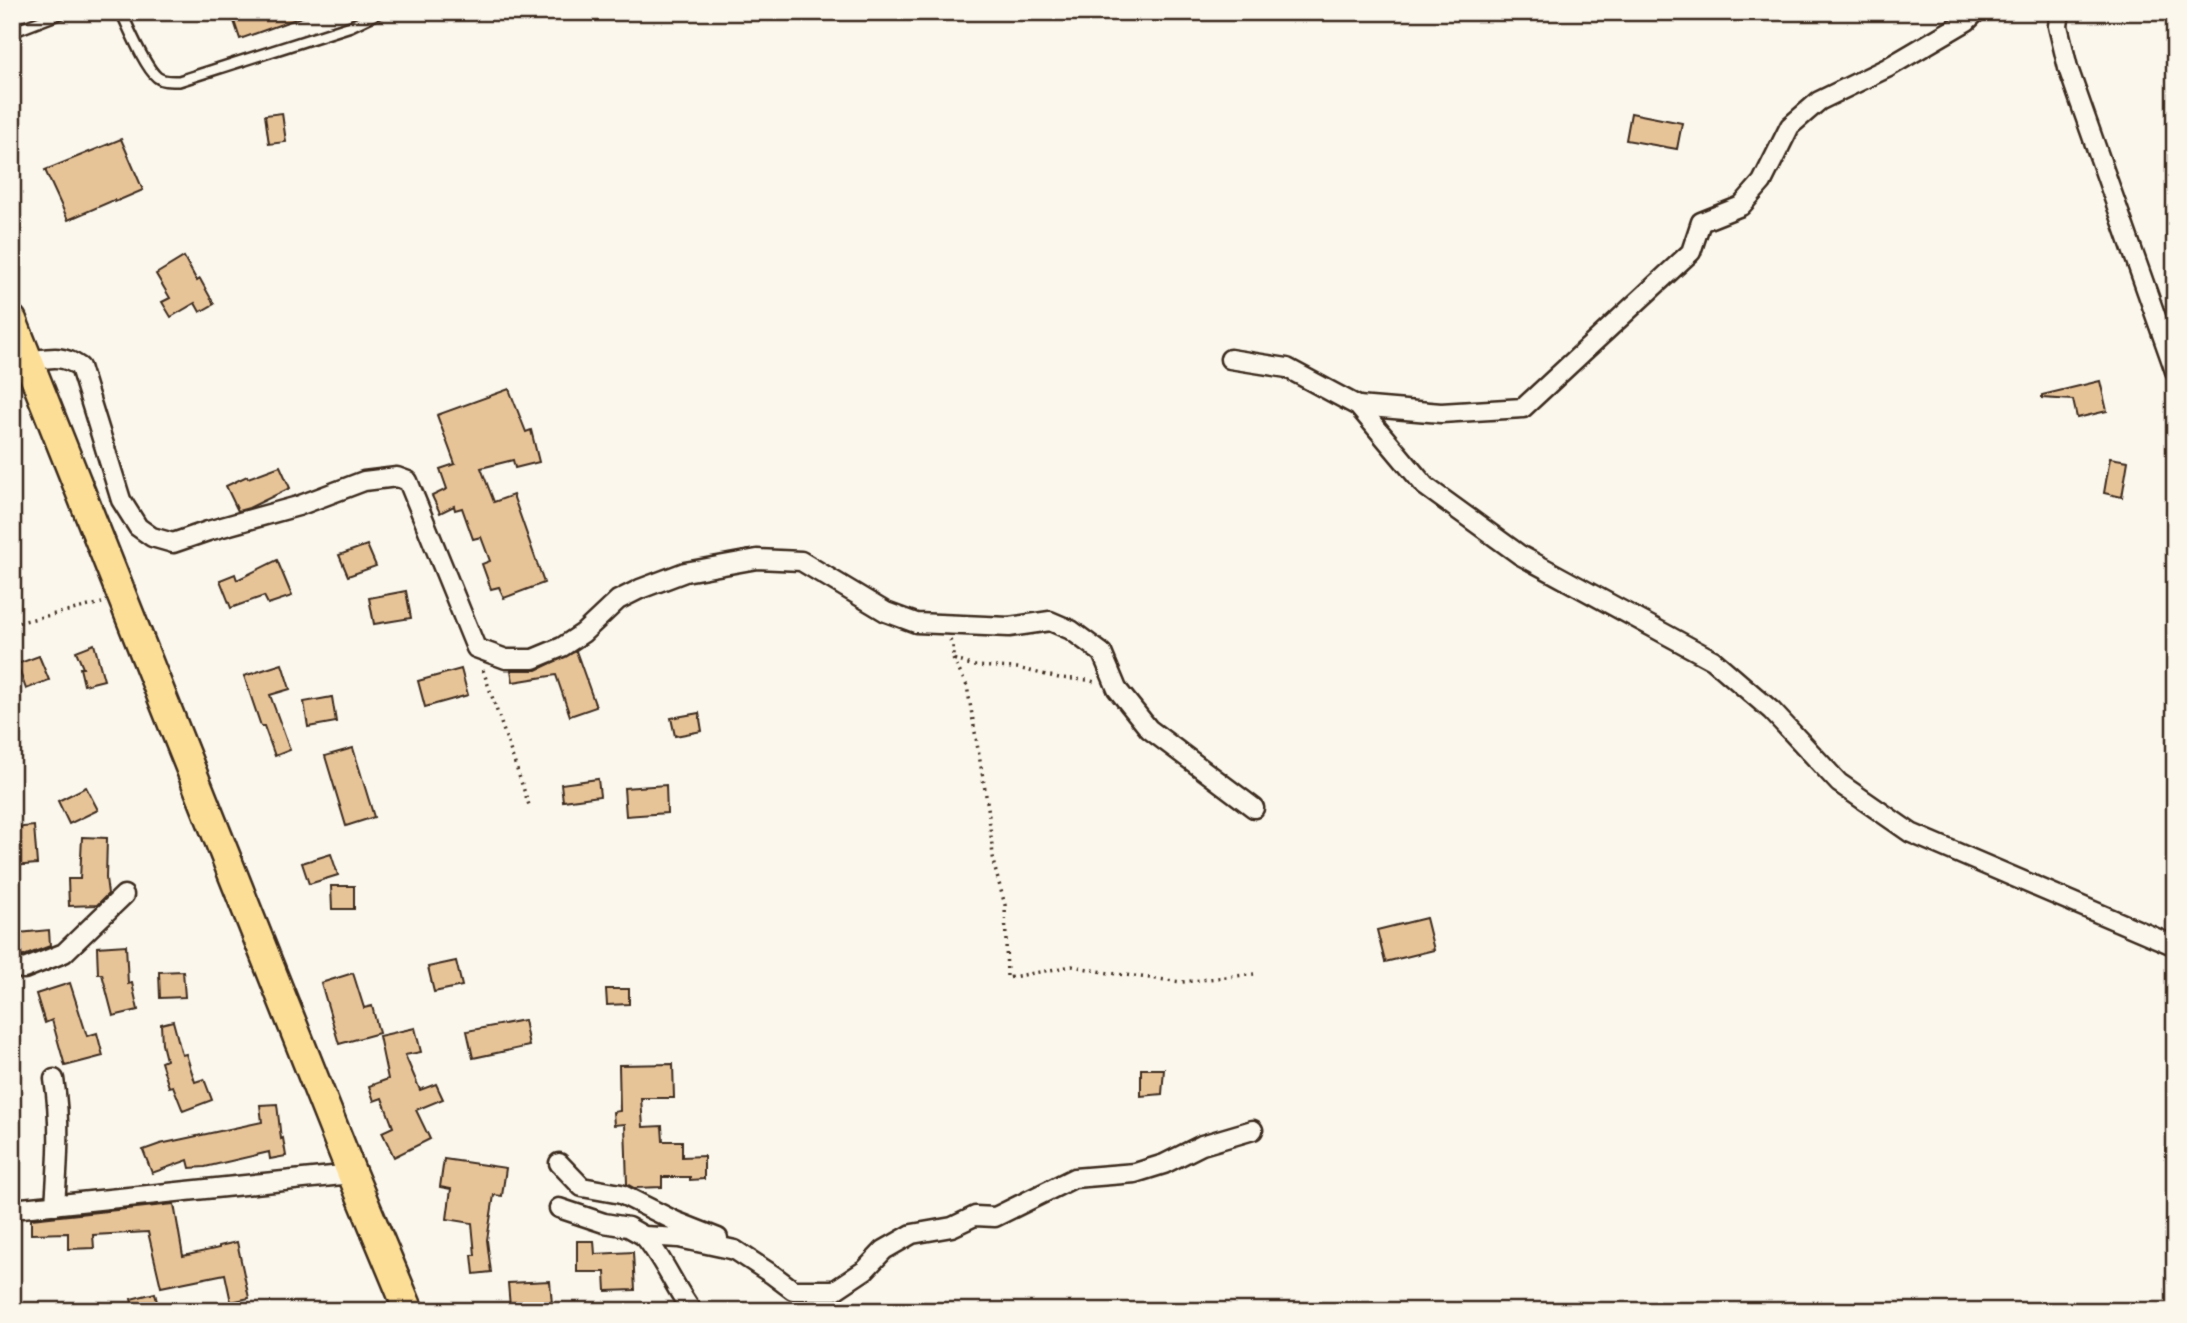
<svg xmlns="http://www.w3.org/2000/svg" width="2187" height="1323" font-family="'Shantell Sans',sans-serif">
	<rect width="100%" height="100%" fill="#fbf7ec"/>
	<filter id="ink" filterUnits="userSpaceOnUse"><feTurbulence type="fractalNoise" baseFrequency=".0143" numOctaves="2"/><feDisplacementMap in="SourceGraphic" scale="14" xChannelSelector="R" yChannelSelector="G"/><feConvolveMatrix kernelMatrix="1 2 1 2 8 2 1 2 1" color-interpolation-filters="sRGB"/></filter>
	<g filter="url(#ink)">
		<g fill="#e7c398" stroke="#3b2a1e" stroke-width="2">
			<polygon points="231,12 310,12 310,14 240,39"/>
			<polygon points="282,113 286,142 269,144 265,115"/>
			<polygon points="1631,113 1682,123 1677,149 1626,140"/>
			<polygon points="121,139 143,190 115,202 114,200 68,220 45,170"/>
			<polygon points="184,257 197,281 200,279 214,304 200,312 195,303 171,317 162,302 170,298 156,274"/>
			<polygon points="2100,381 2107,411 2077,418 2073,400 2042,398 2042,395"/>
			<polygon points="509,389 526,432 531,430 539,462 515,468 513,460 481,468 494,502 513,495 544,583 504,598 499,587 491,589 482,564 490,561 481,537 473,539 462,508 455,510 454,506 440,513 432,496 447,489 440,469 455,464 437,415"/>
			<polygon points="2110,458 2128,461 2122,497 2104,493"/>
			<polygon points="280,466 290,488 249,508 238,511 226,486 247,476 248,478"/>
			<polygon points="367,545 376,566 348,576 339,555"/>
			<polygon points="277,560 292,596 268,604 264,596 231,608 220,580 235,574 237,580"/>
			<polygon points="406,591 411,618 374,624 369,598"/>
			<polygon points="94,644 104,680 84,685 80,668 83,668 76,651"/>
			<polygon points="576,651 596,707 570,716 556,675 513,682 511,670 537,670"/>
			<polygon points="39,656 49,680 26,689 17,664"/>
			<polygon points="282,664 290,689 270,695 290,750 275,756 264,726 261,726 244,676"/>
			<polygon points="461,669 468,695 425,707 418,681"/>
			<polygon points="332,697 336,722 308,727 304,702"/>
			<polygon points="699,713 702,731 675,736 671,718"/>
			<polygon points="353,748 374,817 346,826 325,756"/>
			<polygon points="598,779 600,796 563,801 561,784"/>
			<polygon points="666,785 667,813 626,816 624,788"/>
			<polygon points="86,787 98,810 69,824 58,801"/>
			<polygon points="34,826 37,864 12,866 12,828"/>
			<polygon points="82,837 107,838 106,878 108,894 97,905 69,906 68,879 80,879"/>
			<polygon points="331,854 338,875 309,884 302,863"/>
			<polygon points="331,886 354,886 354,909 332,909"/>
			<polygon points="1426,918 1434,950 1385,962 1377,930"/>
			<polygon points="49,930 50,946 21,957 19,933"/>
			<polygon points="126,945 128,984 132,983 138,1010 113,1016 102,974 98,974 97,947"/>
			<polygon points="456,961 462,986 434,992 428,967"/>
			<polygon points="183,971 185,997 160,998 159,972"/>
			<polygon points="353,973 364,1008 372,1006 379,1033 339,1044 321,983"/>
			<polygon points="70,983 87,1036 97,1033 103,1056 65,1066 52,1020 45,1023 36,994"/>
			<polygon points="606,989 629,989 629,1004 607,1005"/>
			<polygon points="524,1020 529,1046 473,1058 467,1031"/>
			<polygon points="173,1021 182,1055 186,1054 195,1082 204,1079 212,1100 183,1111 173,1086 169,1087 161,1062 166,1060 162,1044 161,1024"/>
			<polygon points="415,1028 421,1052 405,1055 420,1090 436,1084 443,1099 416,1110 430,1139 394,1157 382,1132 393,1127 382,1098 374,1101 369,1086 388,1079 379,1036"/>
			<polygon points="673,1064 674,1098 641,1098 643,1127 662,1126 663,1141 682,1141 682,1157 704,1156 704,1179 690,1180 690,1177 662,1177 662,1187 634,1188 627,1184 625,1124 614,1125 613,1112 620,1111 619,1065"/>
			<polygon points="1141,1069 1164,1069 1162,1094 1141,1096"/>
			<polygon points="277,1104 281,1139 283,1138 286,1156 270,1159 269,1152 205,1167 190,1168 188,1160 152,1173 143,1150 160,1144 262,1122 260,1105"/>
			<polygon points="444,1159 506,1168 502,1196 494,1195 487,1240 491,1272 474,1274 472,1255 475,1255 472,1223 447,1219 451,1189 440,1187"/>
			<polygon points="174,1204 183,1256 219,1248 219,1246 237,1242 249,1298 231,1302 225,1274 161,1287 148,1232 93,1235 94,1248 68,1249 68,1233 31,1234 31,1219"/>
			<polygon points="577,1241 594,1241 595,1254 633,1252 635,1290 606,1291 605,1272 577,1272"/>
			<polygon points="550,1281 552,1304 510,1307 508,1283"/>
			<polygon points="155,1293 159,1311 134,1311 131,1299"/>
		</g>
		<g fill="none" stroke-linecap="round" stroke-linejoin="round">
			<g stroke="#3b2a1e" stroke-width="14">
				<g id="lane">
					<path d="M121 12C129 28 144 66 157 77 163 82 171 81 179 81L351 26 380 12"/>
					<polyline points="12,32 64,12"/>
				</g>
			</g>
			<g stroke="#3b2a1e" stroke-width="23">
				<g id="street">
					<polyline points="2060,12 2058,26 2068,68 2175,371"/>
					<polyline points="1230,359 1287,368 1358,406 1425,486 1520,555 1713,660 1772,711 1839,783 1911,833 2175,946"/>
					<path d="M29 361C50 358 62 354 80 367L121 500 138 527 152 537 173 543 208 531 298 506 364 481 397 477 408 481 476 648 506 659H533L562 647 583 633 618 600 640 589 685 572 757 559 801 561 886 612 916 623 1009 627 1050 621 1071 630 1102 653 1117 689 1149 729 1254 808"/>
					<polyline points="1358,406 1441,413 1523,408 1691,252 1701,222 1741,206 1762,182 1790,126 1819,101 1887,68 1967,21 1976,12"/>
					<polyline points="12,967 24,969 64,953 124,895"/>
					<path d="M54 1079C61 1121 58 1162 55 1205"/>
					<polyline points="559,1163 582,1187 621,1194 675,1221 718,1238"/>
					<polyline points="559,1208 604,1223 628,1227 644,1236 679,1238 735,1250 773,1275 793,1290 835,1290 865,1270 884,1250 912,1234 952,1227 975,1216 995,1217 1074,1178 1135,1173 1164,1164 1202,1145 1253,1130"/>
					<polyline points="12,1209 352,1174"/>
					<path d="M644 1236C664 1259 674 1287 692 1311"/>
				</g>
			</g>
			<g stroke="#3b2a1e" stroke-width="33">
				<polyline id="primary" points="12,320 352,1174 409,1311"/>
			</g>
			<g stroke="#3b2a1e" stroke-width="3.5" stroke-dasharray="2 5" stroke-linecap="butt">
				<polyline points="12,624 102,603"/>
				<polyline points="950,640 953,646 953,659 974,666 1017,668 1059,678 1087,680 1095,682"/>
				<polyline points="953,659 967,686 988,807 994,865 1005,905 1007,978 1072,966 1109,973 1182,982 1254,974"/>
				<polyline points="483,670 530,808"/>
			</g>
			<use href="#lane" stroke="#fbf7ec" stroke-width="9"/>
			<use href="#street" stroke="#fbf7ec" stroke-width="18"/>
			<use href="#primary" stroke="#fcde96" stroke-width="28"/>
		</g>
	</g>
	<rect width="2187" height="1323" fill="none" stroke="#fbf7ec" stroke-width="42"/>
	<rect x="21" y="21" width="2145" height="1281" fill="none" stroke="#3b2a1e" stroke-width="2.5" filter="url(#ink)"/>
</svg>
